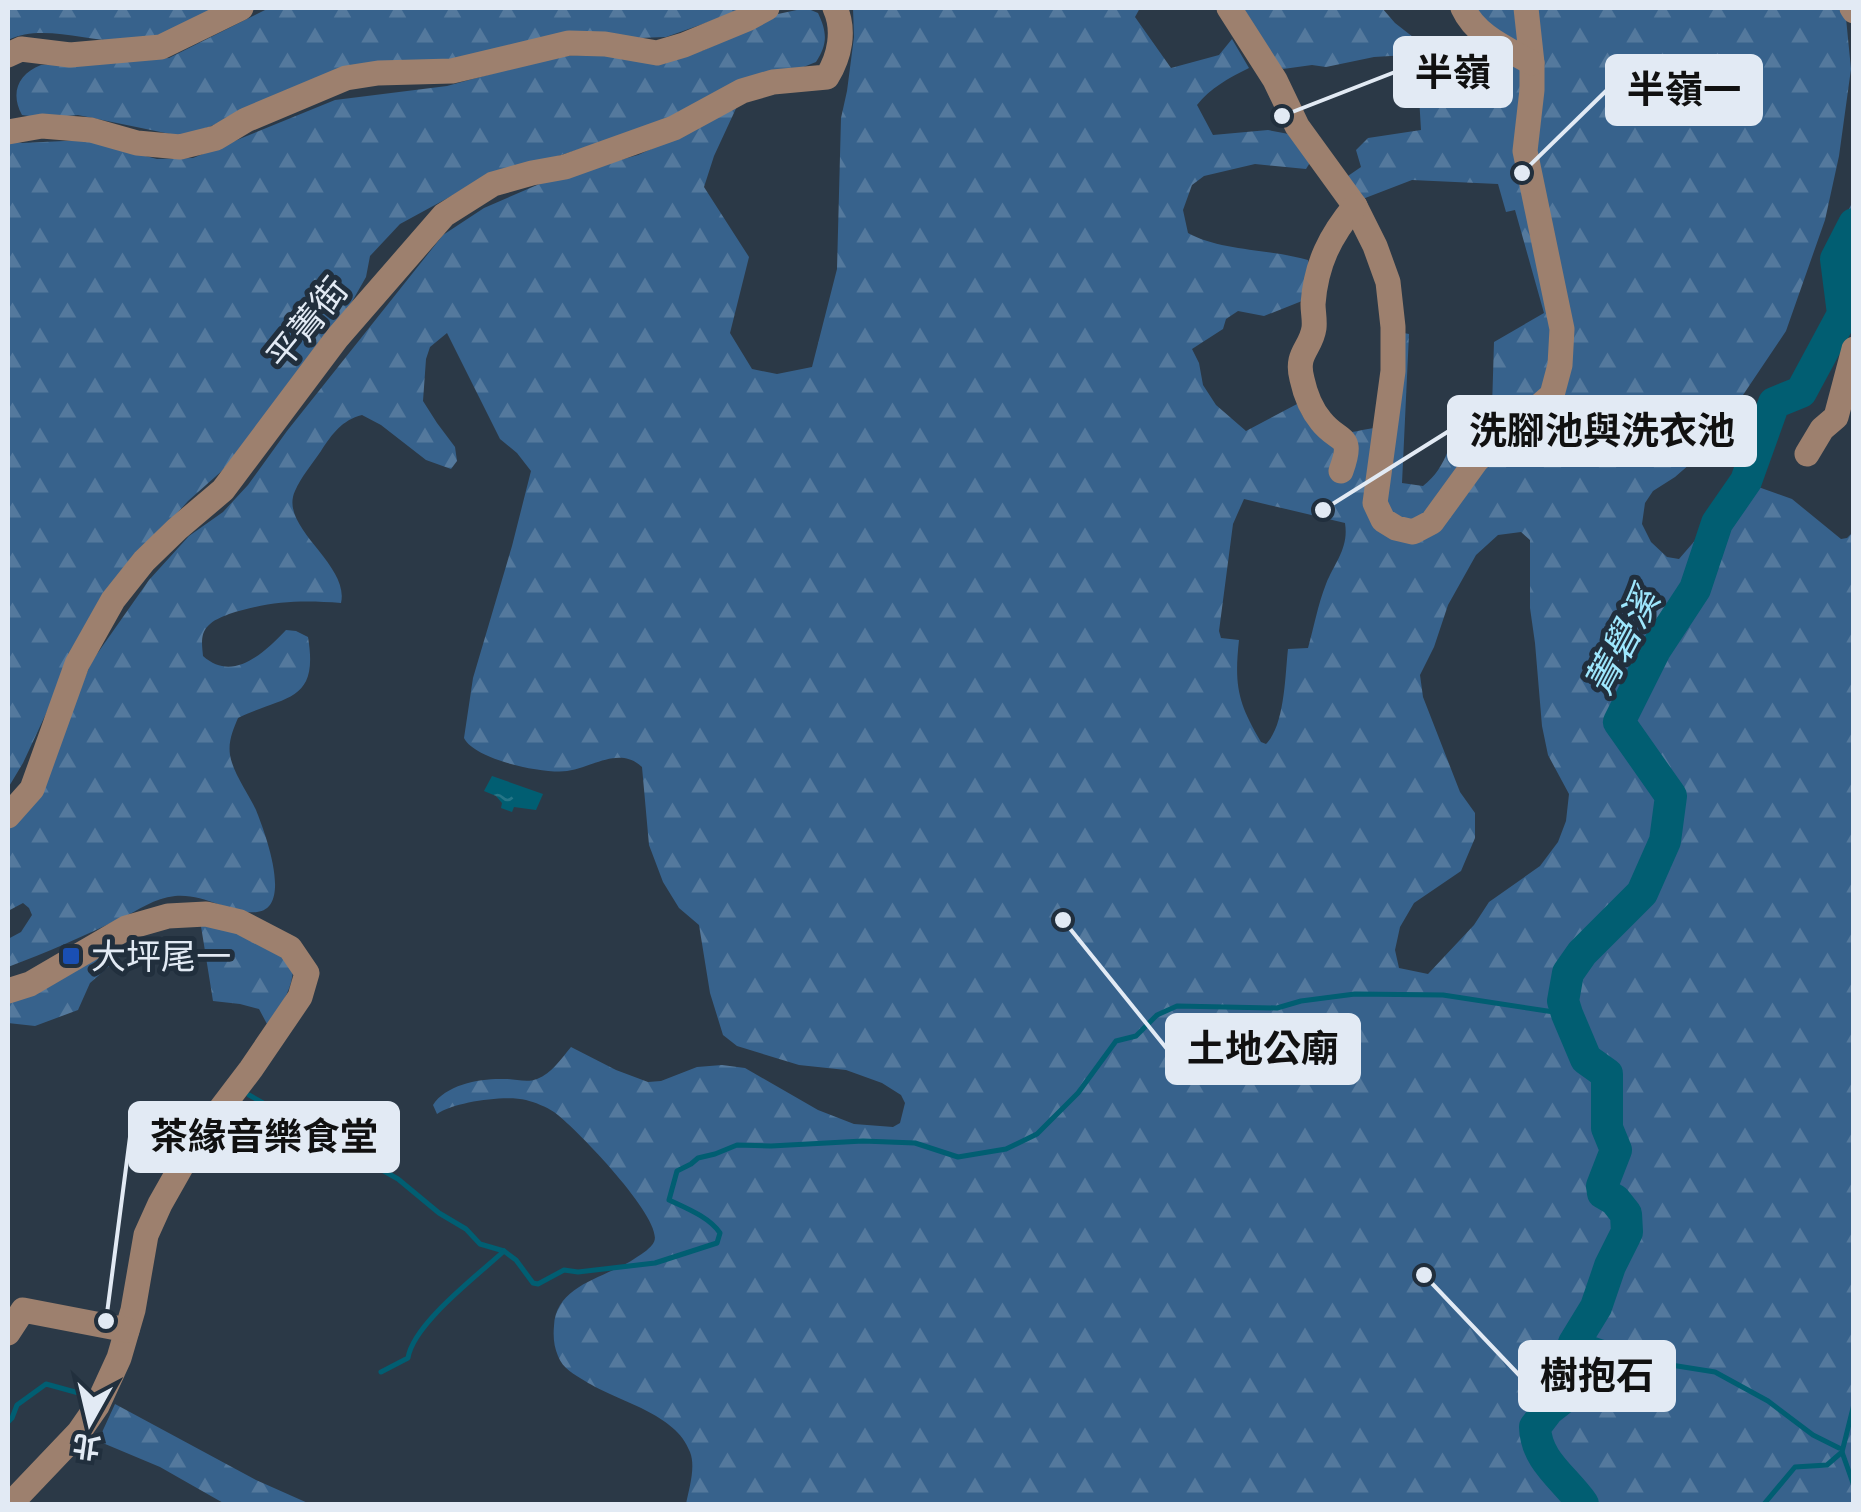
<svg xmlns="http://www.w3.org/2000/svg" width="1861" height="1512" font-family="Helvetica,'Noto Sans TC',sans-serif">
	<defs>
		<pattern id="forest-firs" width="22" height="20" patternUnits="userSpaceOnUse" patternTransform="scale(2.5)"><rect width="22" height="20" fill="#37628c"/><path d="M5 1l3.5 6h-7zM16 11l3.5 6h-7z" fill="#54799d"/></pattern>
		<pattern id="water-ripples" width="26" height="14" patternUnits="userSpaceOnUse" patternTransform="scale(2.5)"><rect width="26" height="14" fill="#015e72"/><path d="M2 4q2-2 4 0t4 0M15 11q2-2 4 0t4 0" fill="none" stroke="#267587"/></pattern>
	</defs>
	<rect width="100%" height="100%" fill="#2b3947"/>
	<g fill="url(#forest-firs)" fill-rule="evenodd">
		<path d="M8 8H220C192 23 156 40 124 41 87 42 42 23 8 40Z"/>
		<path d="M269 8H743L731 14 666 37 638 38 456 62 270 100 209 127 180 136 78 115 44 118 22 115C10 93 18 74 41 65L169 58Z"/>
		<path d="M806 8 818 13C827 32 828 44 816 62L666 122 479 181 400 224 370 256 366 277 345 314 233 461 188 501 161 531 50 705 23 763 8 788V140L22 143 85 140 157 159 193 158 335 100 447 86 556 56 702 51 778 14Z"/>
		<path d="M853 8H1140L1135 17 1171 68 1219 55 1232 39 1249 68C1229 78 1210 88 1197 105L1213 135 1268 130 1294 135 1311 161 1306 169 1255 164 1204 176 1192 185 1183 210 1188 233C1220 251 1270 249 1308 260L1312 276 1307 299 1264 316 1238 311 1226 319 1223 329 1192 349 1199 363 1203 385 1216 405 1246 431 1297 404C1315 446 1336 434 1374 428L1388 330 1409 334 1402 483 1423 486C1448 467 1453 436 1460 407L1492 408 1494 342 1544 313 1515 210 1506 212 1498 184 1412 180 1360 200 1345 178 1361 167 1356 150 1368 138 1421 130 1417 63 1407 55 1374 57 1326 67 1312 65 1283 69 1257 42 1239 8H1382L1395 23 1436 55 1468 66 1460 93 1492 97 1516 48 1473 8H1845L1851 69 1839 156 1825 220 1786 331 1706 450 1675 477 1653 491 1645 503 1642 524 1651 542 1667 557 1679 559 1698 537 1709 512 1729 491 1750 484 1792 499 1841 539 1847 538 1853 532V1504H686C689 1489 696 1467 690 1452 676 1413 618 1402 585 1381 574 1374 563 1369 558 1356 554 1347 553 1337 554 1326 556 1283 608 1278 637 1257 642 1254 651 1248 654 1242 665 1220 574 1126 554 1112 547 1107 534 1102 526 1100 504 1095 455 1102 437 1114L433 1105C446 1084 482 1078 505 1079 515 1079 527 1083 537 1079 552 1073 561 1059 571 1047L616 1070 648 1082 661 1081 697 1067 722 1065 745 1068 818 1110 854 1124 893 1127 900 1123 905 1103 901 1095 882 1083 846 1070 799 1065 737 1046 723 1035 710 993 699 925 679 908 663 882 649 845 642 767C620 746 593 767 567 771 543 774 475 760 464 738L473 678 512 546 531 471 517 453 500 439 447 333 430 347 426 359 423 401 437 423 455 447 457 461 451 469 426 460 381 425 362 415C342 420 332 434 321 451 313 463 301 477 295 491 278 527 350 564 341 603 300 600 269 601 229 614 222 617 213 620 208 626 200 634 202 645 203 656 233 683 264 653 286 630L296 631 308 637C319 703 286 695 238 718 233 730 228 741 230 755 233 773 248 793 256 810 264 830 294 908 257 912 232 915 205 893 175 896 154 898 139 910 120 919 83 936 46 953 8 967V939L21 932 32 915 29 908 23 903 8 911V824L60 735 92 661 149 580 189 536 223 512 248 485 287 431 443 235 484 208 551 179 638 155 695 129 739 102 714 156 704 187 749 257 730 333 752 369 777 374 812 367 837 269 841 118 847 91 854 37ZM1244 499 1345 523C1349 548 1335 562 1326 584 1318 604 1314 627 1308 648L1288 649C1285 675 1285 725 1266 744L1261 742C1238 703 1234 686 1239 640L1221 638 1219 631 1233 524ZM1521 532 1530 540V608L1535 643 1542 726 1548 755 1569 794 1566 821 1558 842 1540 866 1489 902 1474 925 1428 974 1399 968 1395 950 1400 927 1414 903 1461 871 1475 838V813L1460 792 1423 697 1420 675 1434 647 1448 605 1476 555 1498 535Z"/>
		<path d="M1853 201 1854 299H1853L1828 293C1816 263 1840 228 1853 201Z"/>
		<path d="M200 920 265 942 293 967C293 990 281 1005 267 1024L259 1009 240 1004 213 1001Z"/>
		<polygon points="118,940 123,945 121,956 90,983 78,1010 35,1026 8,1023 8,996"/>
		<polygon points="115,1404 256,1480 310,1504 225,1504 160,1467 98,1441"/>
	</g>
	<polygon fill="url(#water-ripples)" points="492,776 543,794 536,810 514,807 512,812 501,808 502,803 496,796 484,791"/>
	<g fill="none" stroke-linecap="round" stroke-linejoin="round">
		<g stroke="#015e72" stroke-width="5">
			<path d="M249 1095 398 1179 439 1213 466 1229 480 1244 504 1251 516 1260 533 1283 538 1284 564 1270 578 1272 655 1263 717 1243 720 1233C709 1217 686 1208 669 1200L677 1171 691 1164 698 1158 715 1154 737 1145 771 1146 863 1141 915 1143 958 1157 1006 1149 1037 1134 1078 1093 1116 1041 1136 1036 1157 1015 1177 1006 1277 1008 1301 1001 1355 994 1443 995 1567 1014"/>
			<polyline points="1579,1334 1671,1365 1715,1372 1768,1401 1813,1435 1839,1448"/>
			<path d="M381 1372 408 1358C413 1324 478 1275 504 1251"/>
			<polyline points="8,1422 12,1418 17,1405 46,1384 86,1395"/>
			<polyline points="1842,1452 1854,1486"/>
			<polyline points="1764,1504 1795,1467 1827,1465 1842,1452 1854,1404"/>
		</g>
		<path stroke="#015e72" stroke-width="32" d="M1583 1504C1565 1478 1536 1461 1535 1427L1548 1410 1571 1392 1569 1361 1574 1343 1596 1307 1610 1266 1627 1232 1626 1214 1615 1200 1603 1193 1602 1186 1616 1150 1607 1128V1074L1586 1059 1567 1014 1563 1001 1568 973 1582 953 1642 893 1665 841 1671 796 1619 722 1655 650 1695 589 1717 523 1746 481 1774 403 1801 392 1843 314 1836 259 1854 224"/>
		<g stroke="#9d806e" stroke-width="25">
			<polyline points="1229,8 1275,80 1297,126 1355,206 1375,246 1388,282 1393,327 1393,371 1375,503 1383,520 1396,528 1413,532 1432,522 1477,460 1552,395 1560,365 1562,329 1525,151 1532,90 1532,63 1526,8"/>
			<path d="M1463 8C1476 36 1506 48 1532 63"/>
			<polyline points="1852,8 1854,11"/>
			<polyline points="8,55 21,49 70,55 161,47 241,8"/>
			<polyline points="8,132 42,126 91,130 137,143 180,147 216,138 246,120 346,78 378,73 452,71 569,43 605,44 657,53 684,45 747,19 767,8"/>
			<polyline points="1807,454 1822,429 1836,417 1854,349"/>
			<path d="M1341 471C1355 433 1339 444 1321 421 1311 409 1305 393 1302 379 1295 353 1311 349 1314 328 1315 320 1313 312 1313 304 1316 264 1330 236 1355 206"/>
			<path d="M8 816 32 789 77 664 113 600 144 561 177 529 223 490 337 338 444 215 493 184 532 173 565 167 674 128 742 91 773 82 827 77C840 56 845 30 835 8"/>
			<polyline points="8,991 30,984 126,928 168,916 206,914 240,922 290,948 307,973 300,997 251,1069 194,1144 160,1204 146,1235 133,1310 119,1358 97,1406 79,1432 19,1495 14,1504"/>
			<polyline points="8,1333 23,1310 127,1330"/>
		</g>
	</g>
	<rect fill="#1a4fb4" stroke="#212f3d" stroke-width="4" x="61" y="946" width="20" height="20" rx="5"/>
	<g text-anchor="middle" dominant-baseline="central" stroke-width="10" stroke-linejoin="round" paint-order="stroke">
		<g font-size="35" fill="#e2eaf4" stroke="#212f3d">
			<text transform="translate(307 323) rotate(-51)">平菁街</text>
		</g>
		<g font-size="35" fill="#e2eaf4" stroke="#212f3d" text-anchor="start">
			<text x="91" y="956">大坪尾一</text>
		</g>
		<g font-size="38" font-style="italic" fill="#9ee7fd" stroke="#212f3d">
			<text transform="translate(1622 642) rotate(-62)">菁礐溪</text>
		</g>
	</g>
	<path fill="none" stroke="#e2eaf4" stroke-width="4" d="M1282 116L1395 72M1522 173L1607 90M1323 510L1449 431M1063 920L1167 1049M106 1321L130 1137M1424 1275L1520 1376"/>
	<g fill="#e2eaf4" stroke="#212f3d" stroke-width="4">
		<circle cx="1282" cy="116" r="10"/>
		<circle cx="1522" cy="173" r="10"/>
		<circle cx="1323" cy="510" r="10"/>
		<circle cx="1063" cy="920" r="10"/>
		<circle cx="106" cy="1321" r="10"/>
		<circle cx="1424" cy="1275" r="10"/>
	</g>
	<g fill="#e2eaf4" stroke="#e2eaf4" stroke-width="4">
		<rect x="1395" y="38" width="116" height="68" rx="10"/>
		<rect x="1607" y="56" width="154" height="68" rx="10"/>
		<rect x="1449" y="397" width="306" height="68" rx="10"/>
		<rect x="1167" y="1015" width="192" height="68" rx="10"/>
		<rect x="130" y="1103" width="268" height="68" rx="10"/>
		<rect x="1520" y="1342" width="154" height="68" rx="10"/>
	</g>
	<g font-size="38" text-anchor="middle" font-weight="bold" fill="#111">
		<text x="1453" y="86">半嶺</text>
		<text x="1684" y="103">半嶺一</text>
		<text x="1602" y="444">洗腳池與洗衣池</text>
		<text x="1263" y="1062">土地公廟</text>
		<text x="264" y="1150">茶緣音樂食堂</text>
		<text x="1597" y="1389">樹抱石</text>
	</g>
	<rect width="1861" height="1512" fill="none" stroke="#e2eaf4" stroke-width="20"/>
	<g transform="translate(90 1422) rotate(188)" stroke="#212f3d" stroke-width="8" paint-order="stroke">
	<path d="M0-8L18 38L0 25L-18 38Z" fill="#e2eaf4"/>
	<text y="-15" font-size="28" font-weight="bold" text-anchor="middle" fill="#e2eaf4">北</text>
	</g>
</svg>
